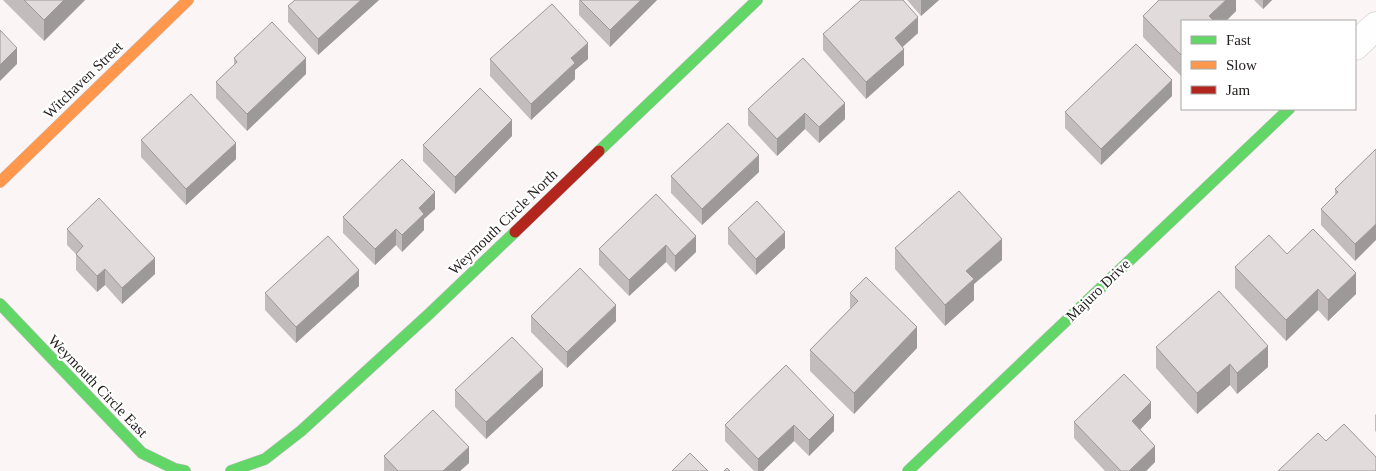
<svg xmlns="http://www.w3.org/2000/svg" width="1376" height="471" font-family="'Times New Roman',serif">
	<rect width="100%" height="100%" fill="#fbf5f5"/>
	<g fill="none" stroke-linecap="round" stroke-linejoin="round">
		<g stroke="#c3bfbf" stroke-width="29">
			<polyline id="street" points="1355,46 1376,26"/>
		</g>
		<g stroke="#c3bfbf" stroke-width="12">
			<g id="fast">
				<polyline points="599,151 757,0"/>
				<polyline points="0,304 142,453 175,469 185,471"/>
				<polyline points="231,471 265,459 301,431 429,314 515,232"/>
				<polyline points="908,471 1289,109"/>
			</g>
		</g>
		<g stroke="#c3bfbf" stroke-width="12">
			<polyline id="slow" points="0,182 188,0"/>
		</g>
		<g stroke="#c3bfbf" stroke-width="12">
			<polyline id="jam" points="515,232 599,151"/>
		</g>
		<use href="#street" stroke="#fefefe" stroke-width="28"/>
		<use href="#fast" stroke="#63d668" stroke-width="11"/>
		<use href="#slow" stroke="#ff974d" stroke-width="11"/>
		<use href="#jam" stroke="#b3261e" stroke-width="11"/>
	</g>
	<g fill="#c2bcbc">
		<polygon points="3,0 85,0 44,41"/>
		<polygon points="379,0 318,55 288,22 288,6"/>
		<polygon points="579,0 657,0 610,47 579,15"/>
		<polygon points="907,0 939,0 921,16"/>
		<polygon points="1236,0 1236,11 1226,21 1182,21 1182,77 1143,37 1143,16"/>
		<polygon points="1254,0 1272,0 1263,9"/>
		<polygon points="918,33 902,47 904,65 866,99 823,50 823,34"/>
		<polygon points="234,58 306,74 247,131 216,98 216,82 234,65"/>
		<polygon points="490,59 588,59 575,70 575,79 531,120 490,76"/>
		<polygon points="1172,96 1101,165 1065,128 1065,112"/>
		<polygon points="845,103 845,119 819,143 805,129 777,156 748,125 748,109"/>
		<polygon points="512,136 455,194 423,161 423,145"/>
		<polygon points="141,140 236,159 186,205 141,157"/>
		<polygon points="1376,149 1355,261 1321,225 1321,209 1335,196 1335,189"/>
		<polygon points="759,172 702,225 671,193 671,176"/>
		<polygon points="656,194 696,252 675,272 666,262 629,296 599,265 599,249"/>
		<polygon points="435,209 424,219 424,230 402,252 396,245 375,265 343,233 343,217"/>
		<polygon points="728,228 785,248 756,275 728,244"/>
		<polygon points="67,229 155,274 122,304 105,285 97,292 76,270 76,254 67,245"/>
		<polygon points="895,248 1002,260 974,284 974,300 945,326 895,269"/>
		<polygon points="1287,254 1356,294 1328,321 1318,310 1286,341 1235,288 1235,267"/>
		<polygon points="359,286 296,343 265,310 265,293"/>
		<polygon points="850,293 917,348 854,414 810,371 810,350 850,309"/>
		<polygon points="531,316 616,321 567,368 531,332"/>
		<polygon points="1156,347 1268,367 1237,394 1230,385 1197,414 1156,368"/>
		<polygon points="786,365 834,431 809,456 794,441 763,471 754,471 725,441 725,425"/>
		<polygon points="543,386 486,439 455,407 455,390"/>
		<polygon points="1376,414 1376,432 1375,431 1375,415"/>
		<polygon points="1151,418 1140,430 1155,462 1146,471 1105,471 1074,438 1074,422"/>
		<polygon points="384,456 469,463 460,471 384,471"/>
	</g>
	<g fill="#9e9999">
		<polygon points="64,0 85,0 44,41 44,20"/>
		<polygon points="361,0 379,0 318,55 318,39"/>
		<polygon points="641,0 657,0 610,47 610,30"/>
		<polygon points="921,0 939,0 921,16"/>
		<polygon points="1226,0 1236,0 1236,11 1226,21 1209,21 1209,16"/>
		<polygon points="1263,0 1272,0 1263,9"/>
		<polygon points="918,17 918,33 895,54 895,38"/>
		<polygon points="588,43 588,59 575,70 575,79 531,120 531,104 571,58"/>
		<polygon points="17,48 17,64 0,81 0,65"/>
		<polygon points="904,49 904,65 866,99 866,82"/>
		<polygon points="306,58 306,74 247,131 247,114"/>
		<polygon points="1172,80 1172,96 1101,165 1101,149"/>
		<polygon points="845,103 845,119 819,143 819,127"/>
		<polygon points="805,113 805,129 777,156 777,139"/>
		<polygon points="512,120 512,136 455,194 455,177"/>
		<polygon points="236,143 236,159 186,205 186,189"/>
		<polygon points="759,155 759,172 702,225 702,209"/>
		<polygon points="435,192 435,209 424,219 424,230 402,252 402,235 419,208"/>
		<polygon points="1376,224 1376,240 1355,261 1355,244"/>
		<polygon points="396,229 396,245 375,265 375,249"/>
		<polygon points="785,232 785,248 756,275 756,259"/>
		<polygon points="696,236 696,252 675,272 675,256"/>
		<polygon points="1002,239 1002,260 974,284 974,300 945,326 945,305 966,271"/>
		<polygon points="666,245 666,262 629,296 629,280"/>
		<polygon points="155,258 155,274 122,304 122,288"/>
		<polygon points="105,269 105,285 97,292 97,276"/>
		<polygon points="359,270 359,286 296,343 296,327"/>
		<polygon points="1356,273 1356,294 1328,321 1328,300"/>
		<polygon points="1318,289 1318,310 1286,341 1286,320"/>
		<polygon points="616,305 616,321 567,368 567,352"/>
		<polygon points="917,327 917,348 854,414 854,393"/>
		<polygon points="1268,346 1268,367 1237,394 1237,373"/>
		<polygon points="1230,364 1230,385 1197,414 1197,393"/>
		<polygon points="543,369 543,386 486,439 486,422"/>
		<polygon points="1151,402 1151,418 1132,438 1132,421"/>
		<polygon points="834,415 834,431 809,456 809,440"/>
		<polygon points="794,425 794,441 763,471 758,471 758,459"/>
		<polygon points="1155,446 1155,462 1146,471 1129,471"/>
		<polygon points="469,447 469,463 460,471 443,471"/>
	</g>
	<g fill="#e1dbdb" stroke="#9e9999">
		<polygon points="24,0 64,0 44,20"/>
		<polygon points="295,0 361,0 318,39 288,6"/>
		<polygon points="580,0 641,0 610,30"/>
		<polygon points="861,0 903,0 918,17 895,38 904,49 866,82 823,34"/>
		<polygon points="1159,0 1226,0 1209,16 1214,21 1182,21 1182,56 1143,16"/>
		<polygon points="552,4 588,43 571,58 575,63 531,104 490,59"/>
		<polygon points="272,22 306,58 247,114 216,82 237,62 234,58"/>
		<polygon points="0,30 17,48 0,65"/>
		<polygon points="1136,44 1172,80 1101,149 1065,112"/>
		<polygon points="803,58 845,103 819,127 805,113 777,139 748,109"/>
		<polygon points="480,88 512,120 455,177 423,145"/>
		<polygon points="191,94 236,143 186,189 141,140"/>
		<polygon points="728,123 759,155 702,209 671,176"/>
		<polygon points="1376,149 1376,224 1355,244 1321,209 1338,192 1335,189"/>
		<polygon points="402,159 435,192 419,208 424,214 402,235 396,229 375,249 343,217"/>
		<polygon points="959,191 1002,239 966,271 974,279 945,305 895,248"/>
		<polygon points="656,194 696,236 675,256 666,245 629,280 599,249"/>
		<polygon points="99,198 155,258 122,288 105,269 97,276 76,254 83,246 67,229"/>
		<polygon points="757,201 785,232 756,259 728,228"/>
		<polygon points="1313,229 1356,273 1328,300 1318,289 1286,320 1235,267 1269,235 1287,254"/>
		<polygon points="328,236 359,270 296,327 265,293"/>
		<polygon points="580,268 616,305 567,352 531,316"/>
		<polygon points="866,277 917,327 854,393 810,350 858,301 850,293"/>
		<polygon points="1219,291 1268,346 1237,373 1230,364 1197,393 1156,347"/>
		<polygon points="512,337 543,369 486,422 455,390"/>
		<polygon points="786,365 834,415 809,440 794,425 758,459 725,425"/>
		<polygon points="1124,374 1151,402 1132,421 1155,446 1129,471 1121,471 1074,422"/>
		<polygon points="433,410 469,447 443,471 398,471 384,456"/>
		<polygon points="1344,424 1376,457 1376,471 1278,471 1318,433 1326,441"/>
		<polygon points="690,453 708,471 672,471"/>
		<polygon points="727,468 730,471 724,471"/>
	</g>
	<g text-anchor="middle" dominant-baseline="central" stroke-width="4.5" stroke-linejoin="round" paint-order="stroke">
		<g font-size="15" fill="#262121" stroke="#fff">
			<text transform="translate(83 80) rotate(-44)">Witchaven Street</text>
			<text transform="translate(503 222) rotate(-44)">Weymouth Circle North</text>
			<text transform="translate(1098 290) rotate(-44)">Majuro Drive</text>
			<text transform="translate(98 386) rotate(46)">Weymouth Circle East</text>
		</g>
	</g>
	<rect x="1181" y="20" width="175" height="90" fill="#ffffff" stroke="#a8a6a6"/>
	<rect x="1191" y="36" width="25" height="8" fill="#63d668" stroke="#a8a6a6"/>
	<text x="1226" y="45" font-size="15" fill="#262121">Fast</text>
	<rect x="1191" y="61" width="25" height="8" fill="#ff974d" stroke="#a8a6a6"/>
	<text x="1226" y="70" font-size="15" fill="#262121">Slow</text>
	<rect x="1191" y="86" width="25" height="8" fill="#b3261e" stroke="#a8a6a6"/>
	<text x="1226" y="95" font-size="15" fill="#262121">Jam</text>
</svg>
